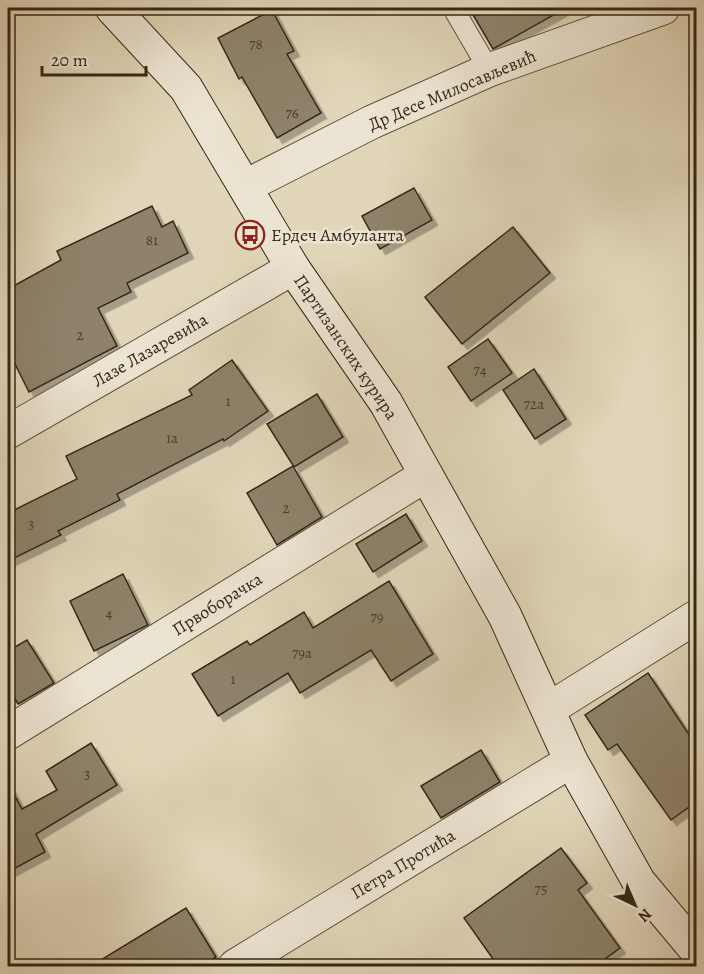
<svg xmlns="http://www.w3.org/2000/svg" width="704" height="974" font-family="Alegreya,serif">
	<defs>
		<filter id="shadow"><feDropShadow dx="5.5" dy="5.5" stdDeviation="0" flood-color="#0004"/></filter>
	</defs>
	<rect width="100%" height="100%" fill="#e1d6b9"/>
	<filter id="stains"><feTurbulence type="fractalNoise" baseFrequency=".00333" numOctaves="4"/><feColorMatrix values="0 0 0 0 .2 0 0 0 0 .09 0 0 0 0 .02 0 0 0 .5 -.17"/></filter>
	<radialGradient id="worn" r=".72"><stop offset=".6" stop-color="#630" stop-opacity="0"/><stop offset="1" stop-color="#630" stop-opacity=".3"/></radialGradient>
	<g fill="#8e826a" stroke="#352815" stroke-width="1.5" filter="url(#shadow)">
		<polygon points="469,8 566,8 493,49"/>
		<polygon points="272,10 294,51 287,54 321,113 277,138 242,77 239,79 218,38"/>
		<polygon points="414,188 432,220 380,249 362,216"/>
		<polygon points="152,206 162,227 173,221 188,253 127,283 131,292 98,308 117,346 29,392 8,350 8,289 61,260 57,251"/>
		<polygon points="513,227 550,273 462,344 425,297"/>
		<polygon points="488,339 512,373 471,401 448,367"/>
		<polygon points="232,360 268,411 224,441 223,439 117,494 120,500 58,531 61,535 8,561 8,513 77,479 66,456 192,395 189,390"/>
		<polygon points="534,369 566,419 535,439 503,390"/>
		<polygon points="317,394 343,437 294,467 267,424"/>
		<polygon points="293,466 322,517 277,545 247,493"/>
		<polygon points="406,514 422,541 373,572 356,544"/>
		<polygon points="123,574 148,625 94,651 70,601"/>
		<polygon points="389,581 433,654 391,681 371,650 300,693 288,673 218,716 192,674 247,641 250,645 304,612 313,628"/>
		<polygon points="27,640 54,683 18,704 8,687 8,651"/>
		<polygon points="648,673 696,745 696,802 671,820 617,744 608,750 585,715"/>
		<polygon points="91,743 117,785 36,834 45,852 8,872 8,783 22,809 57,790 46,771"/>
		<polygon points="481,750 500,782 441,818 421,786"/>
		<polygon points="561,848 587,883 578,890 620,948 595,966 498,966 464,918"/>
		<polygon points="186,908 216,957 200,966 91,966"/>
	</g>
	<g fill="none" stroke-linecap="round" stroke-linejoin="round">
		<g stroke="#60543e" stroke-width="22">
			<polyline id="lane" points="453,8 489,70"/>
		</g>
		<g stroke="#60543e" stroke-width="35">
			<g id="street">
				<polyline points="246,186 372,122 489,70 663,8"/>
				<polyline points="8,432 293,268"/>
				<polyline points="549,709 696,617"/>
				<polyline points="8,733 426,475"/>
				<polyline points="235,966 571,761"/>
			</g>
		</g>
		<g stroke="#352815" stroke-width="35">
			<polyline id="secondary" points="112,8 186,88 293,268 386,403 505,616 571,761 639,882 696,950"/>
		</g>
		<use href="#lane" stroke="#ece4d2" stroke-width="20"/>
		<use href="#street" stroke="#ece4d2" stroke-width="33"/>
		<use href="#secondary" stroke="#ece4d2" stroke-width="33"/>
	</g>
	<defs>
		<g id="bus-ring" transform="scale(1.5)"><circle r="9.5" fill="#ece4d2" stroke="#8f2418" stroke-width="1.5"/><path d="M-5-6H5V4H4V6H2V4H-2V6H-4V4H-5ZM-3.5-4V0h7V-4ZM-3.5 1.2v1.5H-2V1.2ZM2 1.2v1.5H3.5V1.2Z" fill="#8f2418"/></g>
	</defs>
	<g fill-rule="evenodd">
		<use href="#bus-ring" x="250" y="235"/>
	</g>
	<g text-anchor="middle" dominant-baseline="central" stroke-width="5" stroke-linejoin="round" paint-order="stroke">
		<g font-size="15" fill="#4b3e2a">
			<text x="256" y="44">78</text>
			<text x="292" y="113">76</text>
			<text x="152" y="240">81</text>
			<text x="80" y="335">2</text>
			<text x="480" y="370">74</text>
			<text x="228" y="401">1</text>
			<text x="534" y="404">72a</text>
			<text x="172" y="438">1a</text>
			<text x="286" y="508">2</text>
			<text x="31" y="524">3</text>
			<text x="109" y="613">4</text>
			<text x="377" y="617">79</text>
			<text x="302" y="653">79a</text>
			<text x="233" y="679">1</text>
			<text x="87" y="774">3</text>
			<text x="541" y="889">75</text>
		</g>
		<g font-size="18" fill="#352815" stroke="#ece4d2">
			<text transform="translate(452 90) rotate(-23)">Др Десе Милосављевић</text>
			<text transform="translate(346 347) rotate(56)">Партизанских курира</text>
			<text transform="translate(150 350) rotate(-30)">Лазе Лазаревића</text>
			<text transform="translate(217 604) rotate(-32)">Првоборачка</text>
			<text transform="translate(403 864) rotate(-31)">Петра Протића</text>
		</g>
		<g font-size="18" fill="#352815" stroke="#ece4d2" text-anchor="start">
			<text x="271" y="235">Ердеч Амбуланта</text>
		</g>
	</g>
	<rect width="704" height="974" fill="none" stroke="#e1d6b9" stroke-width="30"/>
	<rect x="9" y="9" width="686" height="956" fill="none" stroke="#352815" stroke-width="3"/>
	<rect x="15" y="15" width="674" height="944" fill="none" stroke="#352815" stroke-width="1.5"/>
	<g transform="translate(635 905) rotate(136)" stroke="#ece4d2" stroke-width="4.5" paint-order="stroke">
	<path d="M0-4.5L10 22L0 15L-10 22Z" fill="#352815"/>
	<text y="-9" font-size="16" font-weight="bold" text-anchor="middle" fill="#352815">N</text>
	</g>
	<path d="M42 66v9h104v-9" fill="none" stroke="#352815" stroke-width="3"/>
	<text x="51" y="66" font-size="18" fill="#352815" stroke="#ece4d2" stroke-width="4.5" paint-order="stroke">20 m</text>
	<rect width="100%" height="100%" filter="url(#stains)"/>
	<rect width="100%" height="100%" fill="url(#worn)"/>
</svg>
